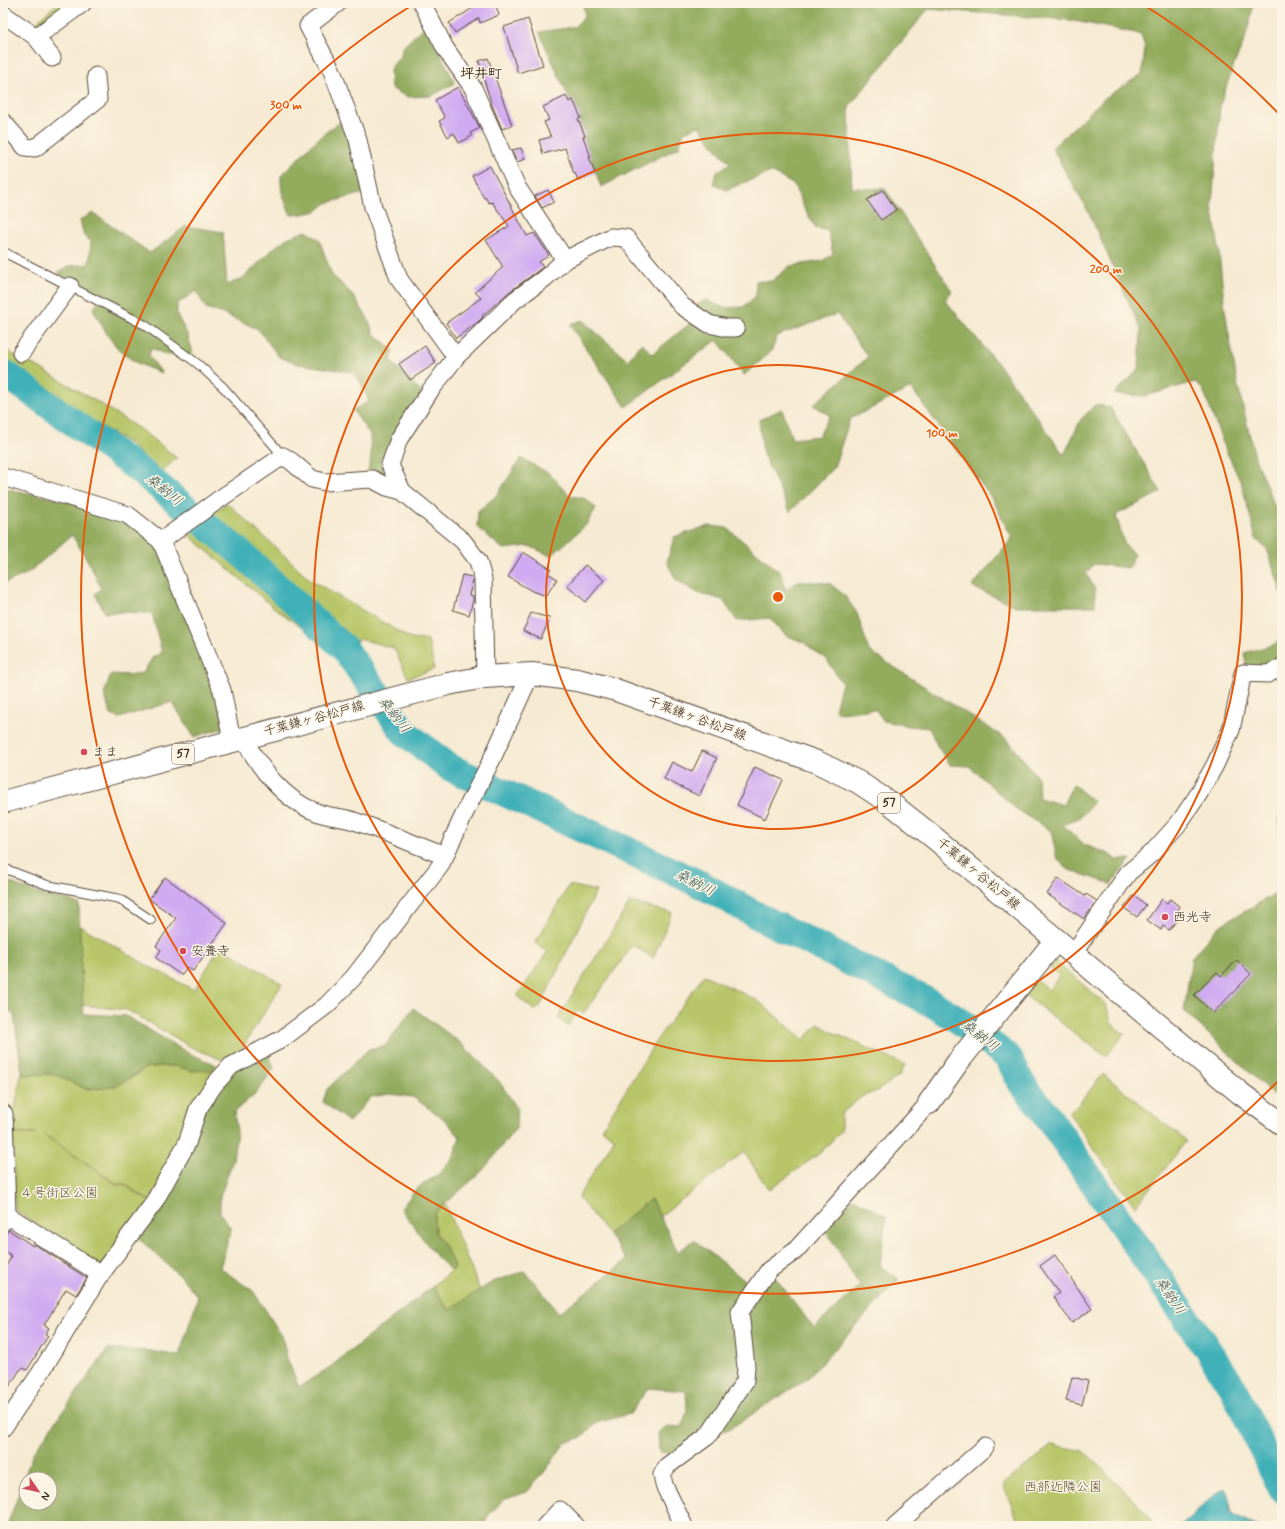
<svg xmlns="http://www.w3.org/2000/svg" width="1285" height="1529" font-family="Mynerve,'Klee One',sans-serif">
	<rect width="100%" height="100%" fill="#fcf5e5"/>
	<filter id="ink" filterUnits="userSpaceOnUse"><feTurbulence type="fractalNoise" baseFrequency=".025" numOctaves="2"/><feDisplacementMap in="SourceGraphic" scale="8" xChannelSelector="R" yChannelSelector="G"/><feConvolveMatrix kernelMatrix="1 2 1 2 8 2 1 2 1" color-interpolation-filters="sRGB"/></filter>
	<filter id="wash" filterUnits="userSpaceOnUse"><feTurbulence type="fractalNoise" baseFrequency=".012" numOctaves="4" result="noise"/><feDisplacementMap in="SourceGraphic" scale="16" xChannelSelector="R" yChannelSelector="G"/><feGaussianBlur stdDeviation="0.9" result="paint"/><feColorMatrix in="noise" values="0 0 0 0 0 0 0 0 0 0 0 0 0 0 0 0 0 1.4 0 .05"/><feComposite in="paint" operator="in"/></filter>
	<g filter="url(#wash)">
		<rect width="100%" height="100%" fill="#f6ead2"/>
		<g fill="#b8c669" stroke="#7a7844">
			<polygon points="58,3 73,3 41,26 37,21"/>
			<polygon points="3,347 15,356 38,367 99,403 141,430 177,458 160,473 130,444 30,382 3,368"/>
			<polygon points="227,503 311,580 411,639 428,640 434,669 408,678 394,648 360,639 344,648 331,649 273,607 184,531"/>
			<polygon points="569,885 596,891 541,1005 535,1011 517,996 548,951 535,943"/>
			<polygon points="630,902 672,913 653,958 633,945 583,1014 578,1010 568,1026 558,1018"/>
			<polygon points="79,925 143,963 194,990 220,946 282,984 238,1055 220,1059 193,1048 127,1010 82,1005"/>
			<polygon points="1050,957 1106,1004 1111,1023 1124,1034 1106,1057 1022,993 1032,977 1049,990 1059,976 1045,963"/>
			<polygon points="704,975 757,1000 804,1040 818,1024 834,1033 905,1065 899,1076 877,1091 861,1097 841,1114 841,1131 820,1153 769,1190 744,1152 660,1216 651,1199 608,1234 578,1197 615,1138 602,1129 658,1038"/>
			<polygon points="212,1063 221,1067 150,1201 123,1183 118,1185 43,1134 117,1185 123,1184 150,1202 103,1267 18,1213 15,1209 13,1134 36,1134 13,1133 14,1113 21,1075 54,1074 86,1089 115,1087 138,1074 145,1068 161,1066 175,1066 193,1071 214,1066"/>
			<polygon points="1103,1074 1186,1141 1135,1207 1068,1112 1077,1106"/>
			<polygon points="445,1204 480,1290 449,1310 433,1286 455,1267 446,1249 435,1232 434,1214"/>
			<polygon points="1052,1445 1084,1451 1148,1514 1154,1526 1020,1526 1003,1485"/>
		</g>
		<g fill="#92ab5d" stroke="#666a3e" fill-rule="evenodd">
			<polygon points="583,3 1252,3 1252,13 1244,42 1233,67 1220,105 1212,205 1218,243 1225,310 1237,382 1256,461 1282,524 1282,594 1267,549 1256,539 1242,485 1225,448 1203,390 1195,382 1145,396 1114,394 1139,369 1141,330 1089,213 1052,148 1105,98 1142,74 1145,48 1141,34 1070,20 928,9 849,107 852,188 885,189 952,291 945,300 1002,369 1064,455 1081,419 1095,405 1110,407 1161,492 1116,515 1124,543 1134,555 1129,568 1094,564 1086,573 1095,590 1095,606 1016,606 972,587 1012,538 993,500 911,388 850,419 834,467 790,512 763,454 759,420 782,409 792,439 819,436 830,415 813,405 868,357 837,314 777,336 771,352 744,375 717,340 626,407 570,325 582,320 628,360 642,343 652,354 693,321 688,309 706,300 724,308 743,307 756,296 756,281 772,281 790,266 822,261 833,254 828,231 816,228 805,210 794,185 771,172 726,190 713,183 717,172 730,163 718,151 699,126 684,132 679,147 601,187 569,98 539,32 574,27 585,16"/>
			<polygon points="426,25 455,83 431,96 407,97 391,88 390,69 401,55 402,48"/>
			<path d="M346 119 368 192 327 203 317 211 303 214 291 215C285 202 280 190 281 176 301 156 321 132 346 119Z"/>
			<path d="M93 213 150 253 186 226 223 232 227 285 243 278 274 248 287 238 306 231 319 239 332 275 351 293 367 317 374 334 393 350 391 361 422 393 380 461 386 479 367 473 371 459 370 435 353 410 369 401 360 381 352 372 298 364 279 357 258 329 221 313 206 308 196 291 177 304V315L187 334 192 349V355H167L151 348 149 356 162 373C121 359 113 347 93 309L105 293 86 291 58 272 69 266 89 264 91 241 84 236 80 220Z"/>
			<polygon points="521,458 550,474 569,495 586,499 596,508 586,525 551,556 529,546 503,549 477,527 478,511 497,495"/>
			<polygon points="3,488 67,501 125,518 156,543 219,692 223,728 194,737 172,702 119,718 111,715 104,694 111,674 128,675 143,673 153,657 162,653 152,613 120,612 105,613 95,594 101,589 91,566 72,535 28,573 3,584"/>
			<polygon points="709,526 727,528 781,573 786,590 798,581 829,583 844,595 857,613 869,651 1008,740 1038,778 1039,798 1063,805 1073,784 1094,802 1081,817 1063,825 1085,845 1109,854 1116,860 1131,859 1111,884 1069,870 1057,859 1051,831 1015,808 969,766 950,765 938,747 929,728 909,726 884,721 875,709 840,713 835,710 842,683 827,660 803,642 785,635 770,618 737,621 723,600 698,593 676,580 667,562 674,537"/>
			<polygon points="1282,635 1282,663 1265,670 1247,669 1244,653 1276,644"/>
			<polygon points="1282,807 1282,1103 1184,1011 1192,957 1218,927 1281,890 1279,817"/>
			<polygon points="3,880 40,894 68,900 79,904 83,1014 126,1016 190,1054 212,1063 214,1066 213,1070 193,1071 175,1066 161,1066 145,1068 138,1073 115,1087 86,1089 54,1074 21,1075 22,1072 14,1015 4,1006 3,1000"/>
			<polygon points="413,1008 461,1043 499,1081 517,1108 516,1128 483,1170 434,1214 435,1232 446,1249 455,1267 450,1270 434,1254 401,1209 416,1189 440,1173 454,1155 460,1137 444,1119 413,1097 389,1094 371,1097 349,1122 323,1102 327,1089 369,1049 385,1046"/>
			<path d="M269 1056 274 1068 257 1092 234 1112 237 1131 233 1160 220 1197V1213L231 1229 220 1268 253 1291 259 1300 282 1336 287 1358 299 1387 330 1367 433 1286 449 1310 492 1282 525 1271 559 1313 627 1260 608 1234 651 1199 678 1252 694 1240 753 1287 734 1314 743 1369 705 1432 675 1454 659 1452 658 1433 667 1426 682 1427 687 1411 686 1391 648 1388 630 1414 596 1423 583 1437 565 1443 542 1475 527 1492 503 1500 488 1516 483 1526H7L33 1453 108 1349 151 1351 179 1356 198 1297 182 1278 136 1236 202 1111 231 1071 256 1058ZM26 1479H50V1503H26Z"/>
			<polygon points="853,1198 886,1216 880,1266 899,1279 808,1378 731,1428 711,1437 737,1400 744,1313 771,1272 814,1328 860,1286 825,1229"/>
		</g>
		<polygon fill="#3fb0b8" stroke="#3d6d6b" points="1225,1488 1228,1494 1232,1513 1256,1526 1180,1526 1220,1490"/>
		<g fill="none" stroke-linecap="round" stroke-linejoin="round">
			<polyline stroke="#3fb0b8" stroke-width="28" points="3,372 139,470 243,555 344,648 404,732 449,767 704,886 758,916 933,1004 956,1018 1008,1057 1022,1084 1044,1111 1200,1338 1233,1388 1282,1489"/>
		</g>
		<g id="blocks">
			<g fill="#d1abf1">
				<polygon points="471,3 495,3 499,15 480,23 479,18 455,33 449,23 473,8"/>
				<polygon points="528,19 543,65 518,73 504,27"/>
				<polygon points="488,58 512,125 502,129 492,105 483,77 479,67 480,66 479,61"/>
				<polygon points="458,87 480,128 470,133 472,136 459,143 454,133 448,137 439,121 445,118 435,100"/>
				<polygon points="566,96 569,102 573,100 581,118 578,119 585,136 583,137 591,157 589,157 595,173 578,180 575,173 574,174 565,148 543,154 539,140 551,137 544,122 549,120 543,107"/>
				<polygon points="521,148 525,159 517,162 512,150"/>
				<polygon points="490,166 527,236 534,233 549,255 539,262 543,267 539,270 509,292 482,316 483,317 478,322 456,338 446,323 481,298 475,292 503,267 486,240 509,226 492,202 489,203 485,197 484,198 472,176"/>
				<polygon points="548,190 554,202 542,208 535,196"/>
				<polygon points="883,190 896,210 881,220 867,200"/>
				<polygon points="425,346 436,363 410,380 399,364"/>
				<polygon points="523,552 551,569 548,573 557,579 546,596 532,591 508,577"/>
				<polygon points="585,565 604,580 586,602 567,586"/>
				<polygon points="462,575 472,577 473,580 469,595 473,596 473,600 469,615 453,610"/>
				<polygon points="531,613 550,618 541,639 523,631"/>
				<polygon points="702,751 717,758 699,796 664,779 672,762 692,772"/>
				<polygon points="755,767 783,780 765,819 737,805"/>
				<polygon points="165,877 227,923 193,971 187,967 181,975 156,958 161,950 156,946 176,918 149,899"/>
				<polygon points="1058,878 1085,896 1086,894 1097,901 1084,919 1047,894"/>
				<polygon points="1134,895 1146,905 1137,917 1124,908"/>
				<polygon points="1162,899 1167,903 1170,899 1180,907 1177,911 1182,914 1169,930 1163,926 1161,930 1147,920"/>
				<polygon points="1237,960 1251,974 1213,1013 1194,995 1217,972 1221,976"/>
				<polygon points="9,1230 33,1246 34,1244 87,1278 76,1295 66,1289 44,1325 49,1328 45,1334 48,1336 27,1370 23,1368 20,1370 3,1396 3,1271 12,1256 3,1250 3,1238"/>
				<polygon points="1055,1255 1092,1309 1072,1323 1053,1297 1059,1293 1040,1266"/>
				<polygon points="1072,1377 1088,1381 1082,1405 1066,1401"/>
			</g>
		</g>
	</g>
	<g filter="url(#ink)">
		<use href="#blocks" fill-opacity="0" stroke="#574739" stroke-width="1"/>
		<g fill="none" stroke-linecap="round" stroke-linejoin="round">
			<g stroke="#574739" stroke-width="10">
				<g id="lane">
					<polyline points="3,251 11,256 145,325 198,364 224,388 283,456"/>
					<polyline points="3,868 47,885 120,899 151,920"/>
				</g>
			</g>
			<g stroke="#574739" stroke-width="19">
				<g id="street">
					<polyline points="338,3 308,26 332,71 358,140 373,207 399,279 456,357"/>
					<polyline points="422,3 445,48 473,88 517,187 565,260 545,278 515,300 456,357 430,391 399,439 390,465 402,491 463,541 478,561 483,579 485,677"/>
					<polyline points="3,14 36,37 52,58"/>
					<polyline points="36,37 83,3"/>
					<polyline points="3,122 25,147 35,148 98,99 96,76"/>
					<polyline points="565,260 611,237 626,238 682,306 709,324 727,328 736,328"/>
					<polyline points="21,353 70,286"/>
					<polyline points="3,477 128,515 161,541 222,690 232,741"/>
					<polyline points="161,541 221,498 283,456 291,461 312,479 325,482 372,479 387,487 402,491"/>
					<path d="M243 738C260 768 282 799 316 812 328 817 342 817 354 821 385 831 415 845 445 856"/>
					<polyline points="1073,954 1128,873 1151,854 1179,823 1198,795 1215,765 1231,730 1243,673 1268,674 1282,667"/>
					<polyline points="3,1113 4,1114 7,1215 3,1222"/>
					<polyline points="7,1215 91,1268 96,1273 98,1278"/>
					<polyline points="3,1428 41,1372 98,1278 153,1204 187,1143 198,1109 214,1085 231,1066 282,1039 327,1005 353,978 440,866 468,806 491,761 526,684 532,674"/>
					<polyline points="545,1526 560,1510 576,1526"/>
					<polyline points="684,1526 664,1485 662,1475 667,1466 708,1436 745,1381 746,1367 740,1312 769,1270 795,1251 929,1103"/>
					<polyline points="895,1526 985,1447"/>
				</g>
			</g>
			<g stroke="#574739" stroke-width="24">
				<polyline id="secondary" points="929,1103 958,1062 1056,940"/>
			</g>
			<g stroke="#574739" stroke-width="24">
				<polyline id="primary" points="3,802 448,684 485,677 532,674 577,680 613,689 817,762 858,782 890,803 932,836 1240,1093 1282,1124"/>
			</g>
			<use href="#lane" stroke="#fff" stroke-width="8"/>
			<use href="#street" stroke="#fff" stroke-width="17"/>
			<use href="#secondary" stroke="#fff" stroke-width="22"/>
			<use href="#primary" stroke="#fff" stroke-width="22"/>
		</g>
	</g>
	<g fill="none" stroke="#e8590c" stroke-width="2">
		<circle cx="778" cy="597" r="232"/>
		<circle cx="778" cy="597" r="464"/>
		<path d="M1279 1080A696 696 0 1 1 414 4M1142 4A696 696 0 0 1 1279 114"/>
	</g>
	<g fill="#d1495b" stroke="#fcf5e5" stroke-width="1.5">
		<circle cx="84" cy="752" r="4"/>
		<circle cx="1165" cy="917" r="4"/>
		<circle cx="183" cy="951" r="4"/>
	</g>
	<g text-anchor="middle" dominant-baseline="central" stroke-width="3" stroke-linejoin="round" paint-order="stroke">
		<g fill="#fcf5e5" stroke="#75675a" stroke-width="1">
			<rect x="172" y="744" width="22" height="20" rx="3"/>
			<rect x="878" y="793" width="22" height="20" rx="3"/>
		</g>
		<g font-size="12" font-weight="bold" fill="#3b2a1e">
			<text x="183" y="754">57</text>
			<text x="889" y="803">57</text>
		</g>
		<g font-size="13" fill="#3b2a1e" stroke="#fcf5e5">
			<text transform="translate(314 719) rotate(-15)">千葉鎌ヶ谷松戸線</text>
			<text transform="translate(697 719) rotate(20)">千葉鎌ヶ谷松戸線</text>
			<text transform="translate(978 874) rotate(40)">千葉鎌ヶ谷松戸線</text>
		</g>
		<g font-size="13" fill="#3b2a1e" stroke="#fcf5e5" text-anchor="start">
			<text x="92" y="752">まま</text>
			<text x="1173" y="917">西光寺</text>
			<text x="191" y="951">安養寺</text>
		</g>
		<g font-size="13" fill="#5a5131" stroke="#fcf5e5">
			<text x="59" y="1193">４号街区公園</text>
			<text x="1063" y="1487">西部近隣公園</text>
		</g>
		<g font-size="14" font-weight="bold" fill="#3b2a1e" stroke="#fcf5e5">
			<text x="481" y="74">坪井町</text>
		</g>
		<g font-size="14" font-style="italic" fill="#3c5954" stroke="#fcf5e5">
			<text transform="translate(164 490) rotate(39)">桑納川</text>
			<text transform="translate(394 715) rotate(52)">桑納川</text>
			<text transform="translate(695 883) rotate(27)">桑納川</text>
			<text transform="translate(980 1036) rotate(37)">桑納川</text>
			<text transform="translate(1170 1296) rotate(56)">桑納川</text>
		</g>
	</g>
	<circle cx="778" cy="597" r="6" fill="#e8590c" stroke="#fcf5e5" stroke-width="2"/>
	<g font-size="12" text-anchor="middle" font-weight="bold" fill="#e8590c" stroke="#fcf5e5" stroke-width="3" stroke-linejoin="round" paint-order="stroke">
		<text x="286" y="109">300 m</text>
		<text x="1106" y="273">200 m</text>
		<text x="942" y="437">100 m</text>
	</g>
	<rect width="1285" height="1529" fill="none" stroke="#fcf5e5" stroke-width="16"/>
	<g transform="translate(38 1491) rotate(124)"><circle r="19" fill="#fcf5e5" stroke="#afa495"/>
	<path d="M0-3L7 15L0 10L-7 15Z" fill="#d1495b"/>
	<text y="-6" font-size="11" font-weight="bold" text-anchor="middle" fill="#3b2a1e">N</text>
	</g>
</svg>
